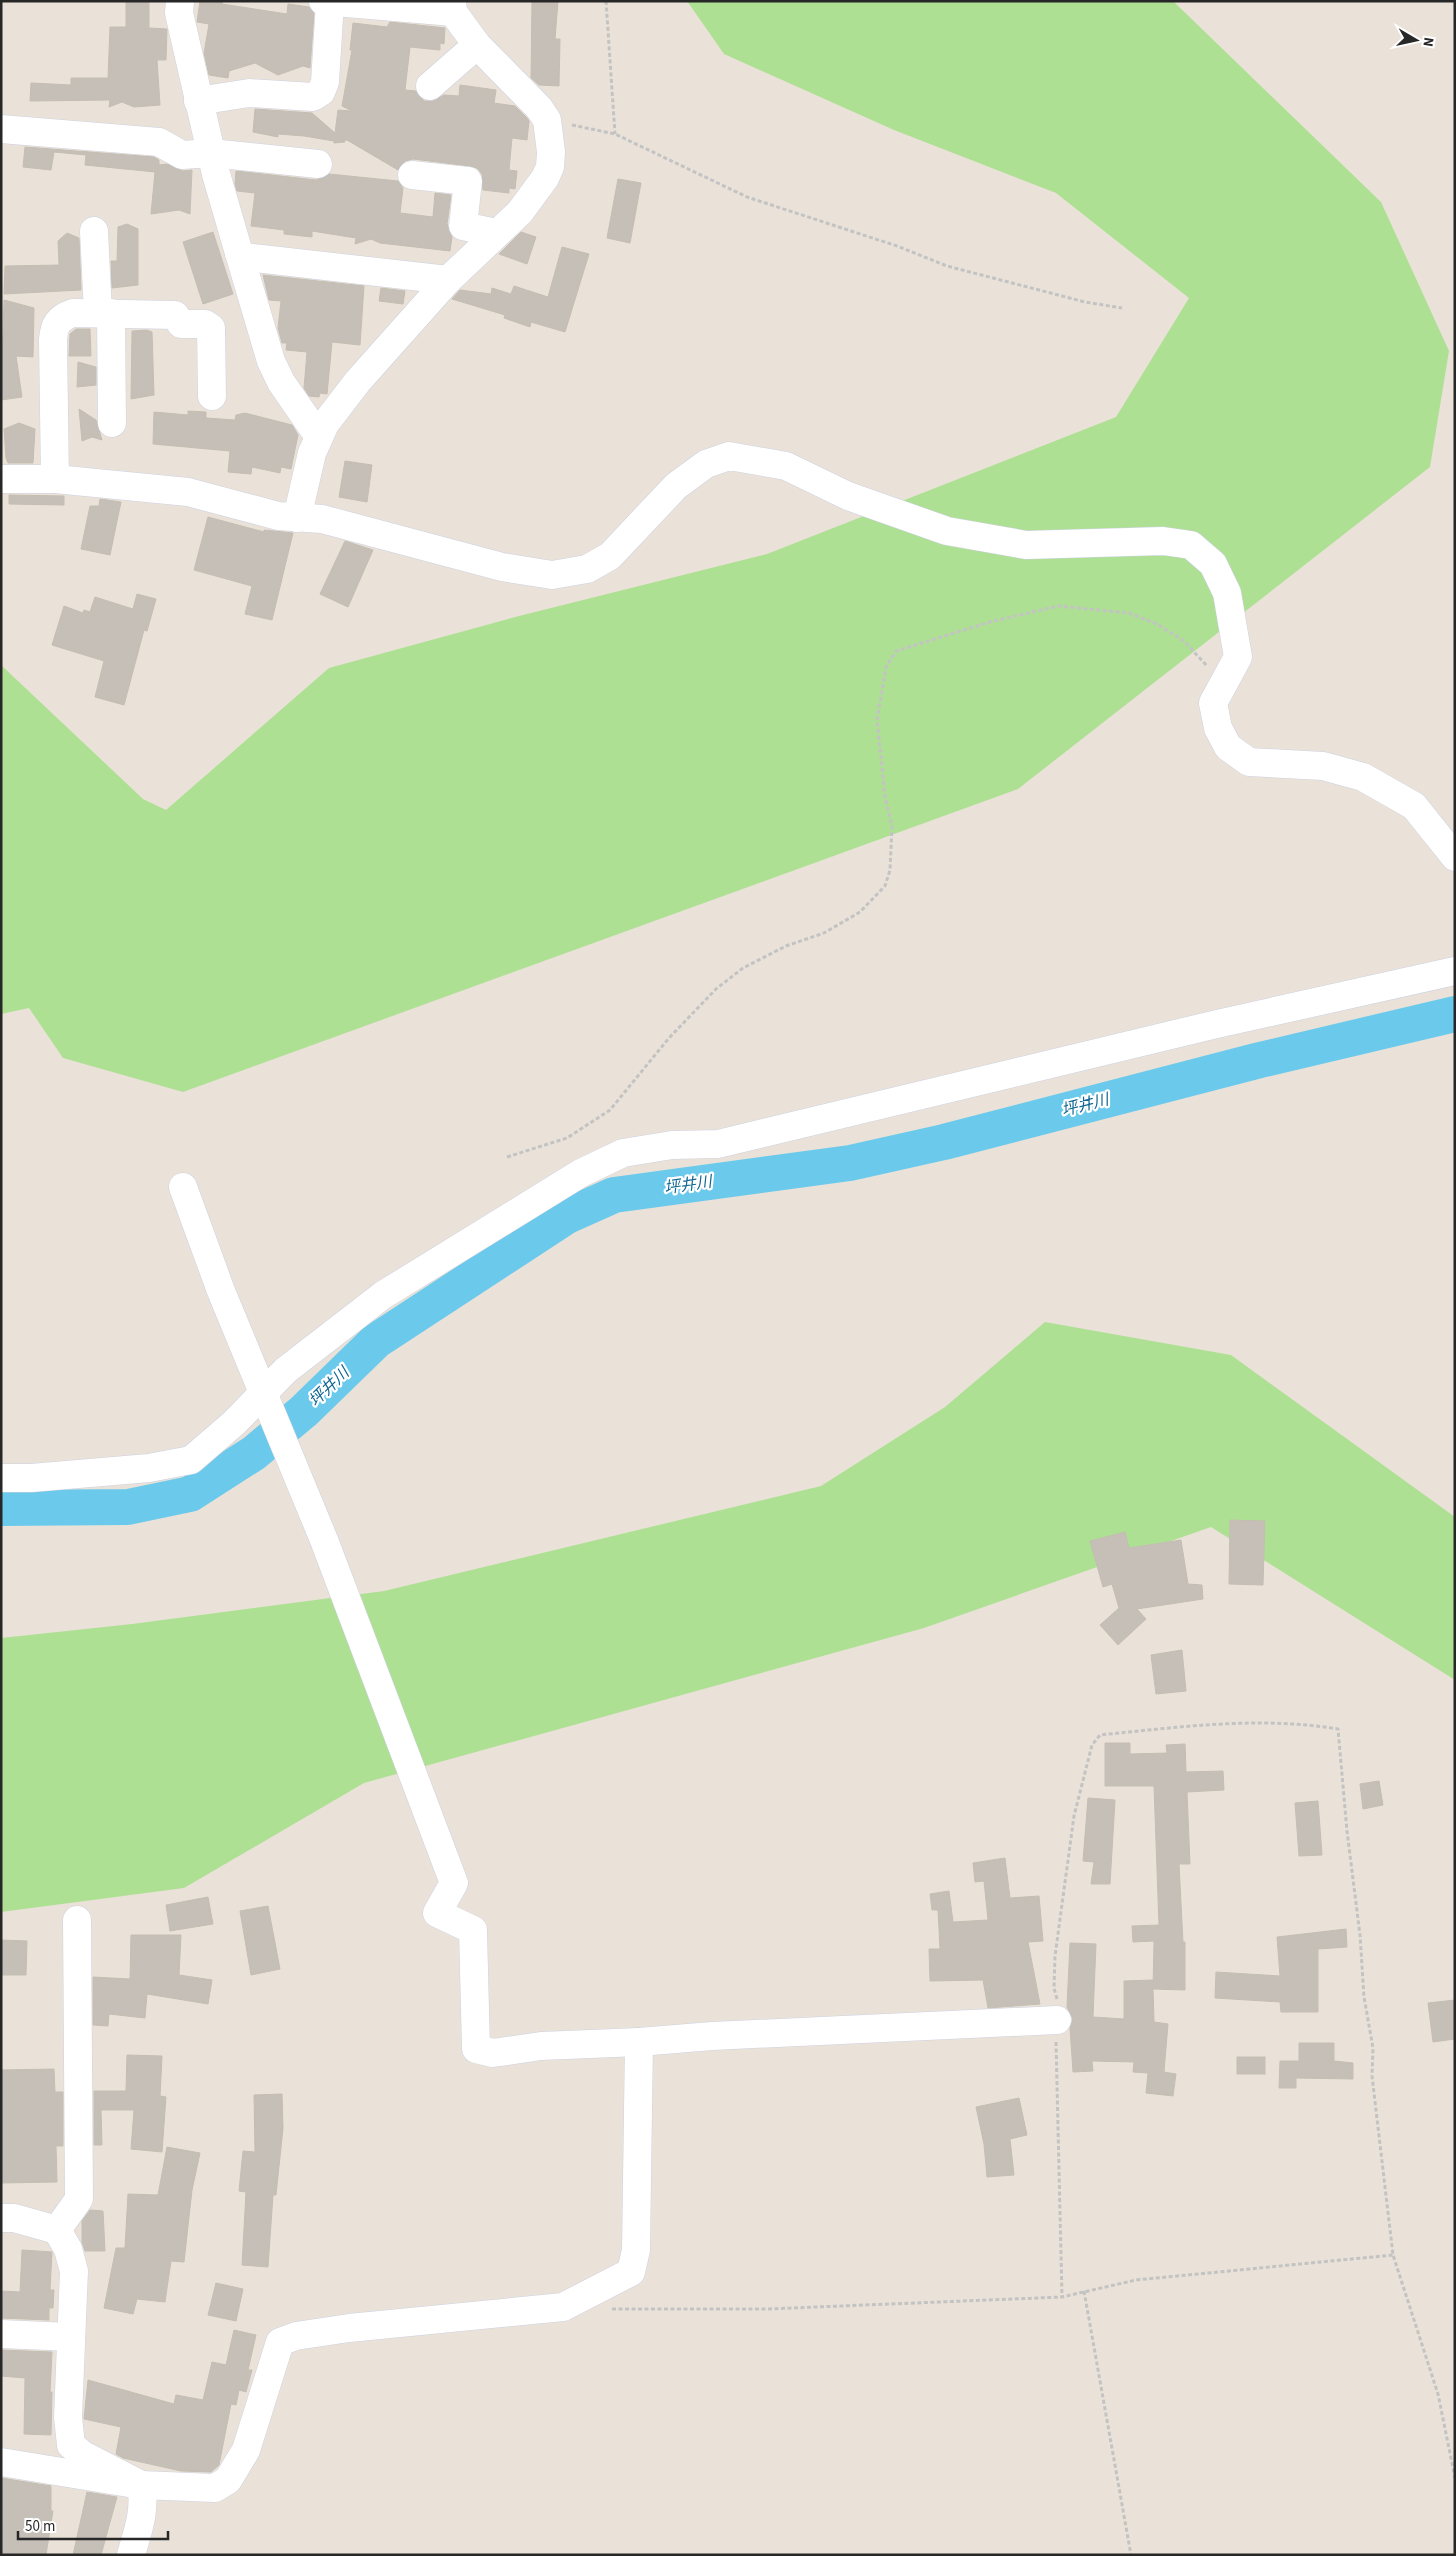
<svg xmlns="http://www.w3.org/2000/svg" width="1456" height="2556" font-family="'Source Sans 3','Noto Sans JP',sans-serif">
	<rect width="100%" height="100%" fill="#eae2d8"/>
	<g fill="#aee094">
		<polygon points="687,1 1173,1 1381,202 1449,351 1430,467 1018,789 183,1092 63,1058 29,1008 1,1014 1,665 143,799 166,810 329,668 519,616 767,554 1116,417 1189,298 1056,193 894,130 724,54"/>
		<polygon points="1045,1322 1231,1355 1455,1517 1455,1680 1211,1527 924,1628 364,1783 184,1888 1,1912 1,1638 132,1624 384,1591 821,1486 945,1407"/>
	</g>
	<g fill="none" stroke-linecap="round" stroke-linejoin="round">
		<polyline stroke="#6bcaec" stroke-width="36" points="1,1508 128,1507 190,1494 254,1453 304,1411 376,1341 567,1216 614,1195 850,1163 944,1142 1260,1060 1455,1014"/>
	</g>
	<g fill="#c5bfb8" stroke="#c4beb2">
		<polygon points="126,1 149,1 149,28 167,29 166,60 157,60 160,105 134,107 122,102 109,107 110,100 30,101 31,83 71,85 71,78 108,78 110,27 126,27"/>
		<polygon points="200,1 223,1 222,4 287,14 288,4 309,7 314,13 310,68 303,66 278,75 255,63 229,71 228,78 209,75 204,53 209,24 197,22"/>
		<polygon points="532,1 558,1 555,39 560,39 559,86 539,85 531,78"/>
		<polygon points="390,22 445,28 444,44 440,43 440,50 410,47 405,90 416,91 424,101 433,101 444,95 459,96 460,85 496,90 494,103 515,106 527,118 529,121 527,140 512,138 509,170 517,171 515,189 509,188 509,193 483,190 482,174 477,168 470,166 413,159 405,161 398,170 347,140 343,141 345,142 334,143 334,141 304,136 278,134 278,137 253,132 255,109 312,113 335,133 338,110 352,111 342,106 352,50 350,50 353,23 387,27"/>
		<polygon points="25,147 154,157 159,160 159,165 167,164 183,171 192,170 190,214 179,210 151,214 155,172 85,165 86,155 54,152 51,170 23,167"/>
		<polygon points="236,171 316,180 329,174 398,181 403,188 400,213 433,217 435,193 451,195 447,224 452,237 450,251 380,243 371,239 355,244 356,238 312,231 312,237 284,234 284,230 251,226 255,193 237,191 235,184"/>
		<polygon points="618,179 641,183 630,243 607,238"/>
		<polygon points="127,224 138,229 138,285 112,288 111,261 117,261 118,227"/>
		<polygon points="213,232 233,294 203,304 183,242"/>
		<polygon points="521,232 536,237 527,264 499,254"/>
		<polygon points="67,233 79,238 81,290 4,294 5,266 59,265 58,241"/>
		<polygon points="562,247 589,254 565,332 531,322 530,327 504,318 505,315 452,299 460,290 491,294 492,288 511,294 514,286 548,297"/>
		<polygon points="263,275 364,286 360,345 332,342 327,394 320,393 319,397 309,396 304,388 307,352 286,350 287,343 282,343 278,328 281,301 269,300"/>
		<polygon points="381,288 405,291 403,304 379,301"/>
		<polygon points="4,300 34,308 33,357 16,356 22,397 1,400"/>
		<polygon points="76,329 90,329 91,356 69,356 70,334"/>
		<polygon points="147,330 152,332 154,395 131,399 132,331"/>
		<polygon points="78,362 96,367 96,385 77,387"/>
		<polygon points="79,409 96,420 102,440 92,437 82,441"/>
		<polygon points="188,411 206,412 206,418 235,420 236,415 245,413 292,425 298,435 291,469 281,467 280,473 252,467 251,474 228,472 230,451 153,444 154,412 188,415"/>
		<polygon points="19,423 35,429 33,463 8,463 6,458 4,429"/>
		<polygon points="345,461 372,465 367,502 339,497"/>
		<polygon points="9,495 64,496 64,505 9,504"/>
		<polygon points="100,499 121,502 110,555 81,549 90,506 99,506"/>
		<polygon points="208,517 264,532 264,530 293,533 272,620 245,614 252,586 194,570"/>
		<polygon points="345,541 373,550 348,607 320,594"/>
		<polygon points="137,594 156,599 147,631 144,630 124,705 95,697 104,661 52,645 64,606 83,613 84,610 90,612 95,597 133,609"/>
		<polygon points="1230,1520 1265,1521 1263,1585 1229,1584"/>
		<polygon points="1125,1532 1129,1548 1181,1540 1188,1584 1202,1585 1203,1599 1137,1609 1146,1619 1118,1645 1100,1625 1119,1608 1112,1584 1103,1587 1090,1541"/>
		<polygon points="1182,1650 1186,1691 1156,1694 1151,1655"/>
		<polygon points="1105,1743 1130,1743 1130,1754 1167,1753 1166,1745 1185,1744 1186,1772 1223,1771 1224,1790 1187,1792 1190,1864 1179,1864 1183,1942 1185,1942 1185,1990 1153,1989 1154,2022 1168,2024 1164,2072 1176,2074 1173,2096 1146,2093 1148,2073 1133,2072 1134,2062 1092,2061 1093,2071 1073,2072 1070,2028 1073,2019 1067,2007 1070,1943 1096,1944 1093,2017 1124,2019 1124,1981 1153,1980 1153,1989 1154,1941 1133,1942 1132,1926 1159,1925 1154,1786 1105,1786"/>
		<polygon points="1379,1781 1383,1805 1363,1809 1360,1784"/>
		<polygon points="1088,1798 1115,1800 1110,1884 1091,1884 1094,1862 1083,1861"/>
		<polygon points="1318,1801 1322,1855 1299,1856 1295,1803"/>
		<polygon points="1005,1858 1010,1898 1039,1896 1043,1941 1028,1942 1040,2004 988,2008 983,1980 930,1981 929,1949 940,1949 938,1910 932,1910 930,1894 949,1891 953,1922 988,1920 984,1881 975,1882 973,1863"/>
		<polygon points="208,1897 213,1924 170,1931 166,1905"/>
		<polygon points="268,1906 280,1969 251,1975 240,1911"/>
		<polygon points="1346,1929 1347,1947 1318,1949 1318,2012 1281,2012 1280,2002 1215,1998 1216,1972 1280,1976 1277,1937"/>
		<polygon points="131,1935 181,1935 179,1975 212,1980 208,2004 147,1994 145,2018 109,2014 108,2026 93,2025 93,1977 130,1979"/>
		<polygon points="1,1940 27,1941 26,1975 1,1975"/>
		<polygon points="1455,2000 1455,2039 1433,2042 1428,2003"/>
		<polygon points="1299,2043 1334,2043 1334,2061 1353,2063 1353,2079 1296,2078 1296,2088 1279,2088 1280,2061 1299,2061"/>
		<polygon points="127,2055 162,2056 160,2096 166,2097 162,2152 131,2149 134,2110 101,2110 102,2145 94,2145 94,2091 126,2091"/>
		<rect x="1237" y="2057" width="28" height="17"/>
		<polygon points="54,2069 55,2092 63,2092 63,2146 56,2146 57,2182 1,2183 1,2070"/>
		<polygon points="282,2094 283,2128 276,2195 273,2195 268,2267 242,2265 246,2192 239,2191 243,2151 255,2152 254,2095"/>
		<polygon points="1019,2098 1027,2135 1010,2139 1014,2175 987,2177 984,2144 976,2107"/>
		<polygon points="167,2147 200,2153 192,2190 184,2262 171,2261 165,2302 137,2299 133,2314 104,2308 116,2248 125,2248 128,2194 158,2195"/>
		<polygon points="90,2210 103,2211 105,2251 85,2251 82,2242 82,2221"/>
		<polygon points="22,2250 52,2252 50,2290 54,2290 53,2308 49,2308 49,2320 1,2318 1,2291 20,2292"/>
		<polygon points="216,2283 243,2289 236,2321 208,2315"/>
		<polygon points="234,2330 256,2335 248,2370 252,2370 246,2392 239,2390 236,2405 231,2404 219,2465 211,2472 181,2471 123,2458 116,2454 121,2427 84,2419 88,2380 174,2404 176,2395 203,2400 212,2362 226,2365"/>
		<polygon points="1,2350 52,2352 50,2392 52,2392 51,2435 24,2434 25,2378 1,2376"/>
		<polygon points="1,2478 51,2486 51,2511 53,2511 46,2555 1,2555"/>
		<polygon points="87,2492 117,2497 101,2555 73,2555"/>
	</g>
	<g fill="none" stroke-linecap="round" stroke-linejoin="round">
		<g stroke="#cdd1e0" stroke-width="29">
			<g id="minor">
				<polyline points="180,1 179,13 216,174 239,253 245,257 448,280"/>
				<polyline points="323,1 453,12"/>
				<polyline points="430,86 477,45"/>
				<polyline points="198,101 249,93 313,97 321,92 325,82 330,2"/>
				<polyline points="1,129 159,142 182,155 211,153 318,164"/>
				<polyline points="412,175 468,181 463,226 496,233"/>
				<polyline points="94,231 98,313"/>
				<polyline points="239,253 271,361 281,382 319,437"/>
				<polyline points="111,313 112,423"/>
				<polyline points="1,479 55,479 188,492 278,516 322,519 502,567 552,575 587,569 610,556 676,486 706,464 729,456 786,466 848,496 947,531 1026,545 1163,541 1191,545 1213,564 1227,593 1238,657 1213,703 1218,728 1228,747 1249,762 1323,766 1363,777 1414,806 1455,857"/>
				<path d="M55 479 53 340C54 325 58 318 73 313L175 315 181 324H205L211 328 212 396"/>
				<polyline points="297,518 312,453 325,424 358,381 448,280 520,212 545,178 550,167 551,152 547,120 539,108 477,45 453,12 452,1"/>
				<polyline points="183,1187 221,1291 324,1540 454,1883 437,1913 473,1930 476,2049 493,2053 541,2046 639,2042"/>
				<polyline points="1,1478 31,1478 149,1468 191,1460 234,1423 286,1370 383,1295 581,1173 623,1153 672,1145 718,1144 1217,1024 1455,971"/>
				<path d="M1 2218H14L57 2230 68 2249 74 2271 68 2417 71 2445 83 2455 141 2485C146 2509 138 2531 131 2555"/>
				<polyline points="57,2230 79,2199 77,1920"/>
				<polyline points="1,2334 71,2337"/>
				<polyline points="1,2462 141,2485 215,2488 228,2480 246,2450 280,2342 296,2336 349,2328 563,2307 631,2272 636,2250 639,2042 712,2036 1057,2020"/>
			</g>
		</g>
		<g stroke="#c3c3c3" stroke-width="3" stroke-dasharray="4 2.5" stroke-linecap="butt">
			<polyline points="606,1 615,134"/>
			<polyline points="572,125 615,134 747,197 897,246 947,266 1085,302 1122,308"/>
			<polyline points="507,1157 567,1138 610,1110 669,1038 716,989 743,968 786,946 824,933 860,912 885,886 890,870 892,826 885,796 877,720 886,667 896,651 990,622 1058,606 1129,613 1157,624 1184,641 1207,666"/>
			<path d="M1057 1999 1054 1988 1055 1956 1074 1816 1092 1745 1100 1735C1179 1727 1259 1716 1338 1729L1347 1831 1360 1935 1364 1997 1373 2048 1372 2076 1393 2255 1438 2394 1455 2478"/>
			<polyline points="1056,2042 1062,2297"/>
			<polyline points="1084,2291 1131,2555"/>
			<polyline points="612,2309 767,2309 1062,2297 1136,2280 1393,2255"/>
		</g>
		<use href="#minor" stroke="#fff" stroke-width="28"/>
	</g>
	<g text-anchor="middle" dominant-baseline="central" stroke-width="4.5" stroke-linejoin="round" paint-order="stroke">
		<g font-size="16" font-style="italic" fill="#0f6693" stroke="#fff">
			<text transform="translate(1085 1105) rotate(-14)">坪井川</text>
			<text transform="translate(688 1185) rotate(-8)">坪井川</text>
			<text transform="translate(329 1387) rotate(-44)">坪井川</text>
		</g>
	</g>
	<rect width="1456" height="2556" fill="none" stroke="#272727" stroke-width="5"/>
	<g transform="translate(1416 40) rotate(99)" stroke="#ffffff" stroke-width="4" paint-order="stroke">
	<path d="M0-4L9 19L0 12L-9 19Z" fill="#272727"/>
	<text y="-8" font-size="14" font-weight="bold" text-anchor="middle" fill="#272727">N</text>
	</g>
	<path d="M18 2531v8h150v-8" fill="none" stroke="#272727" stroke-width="2.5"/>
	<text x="25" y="2531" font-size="15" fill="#272727" stroke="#ffffff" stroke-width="4" paint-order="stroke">50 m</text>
</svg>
